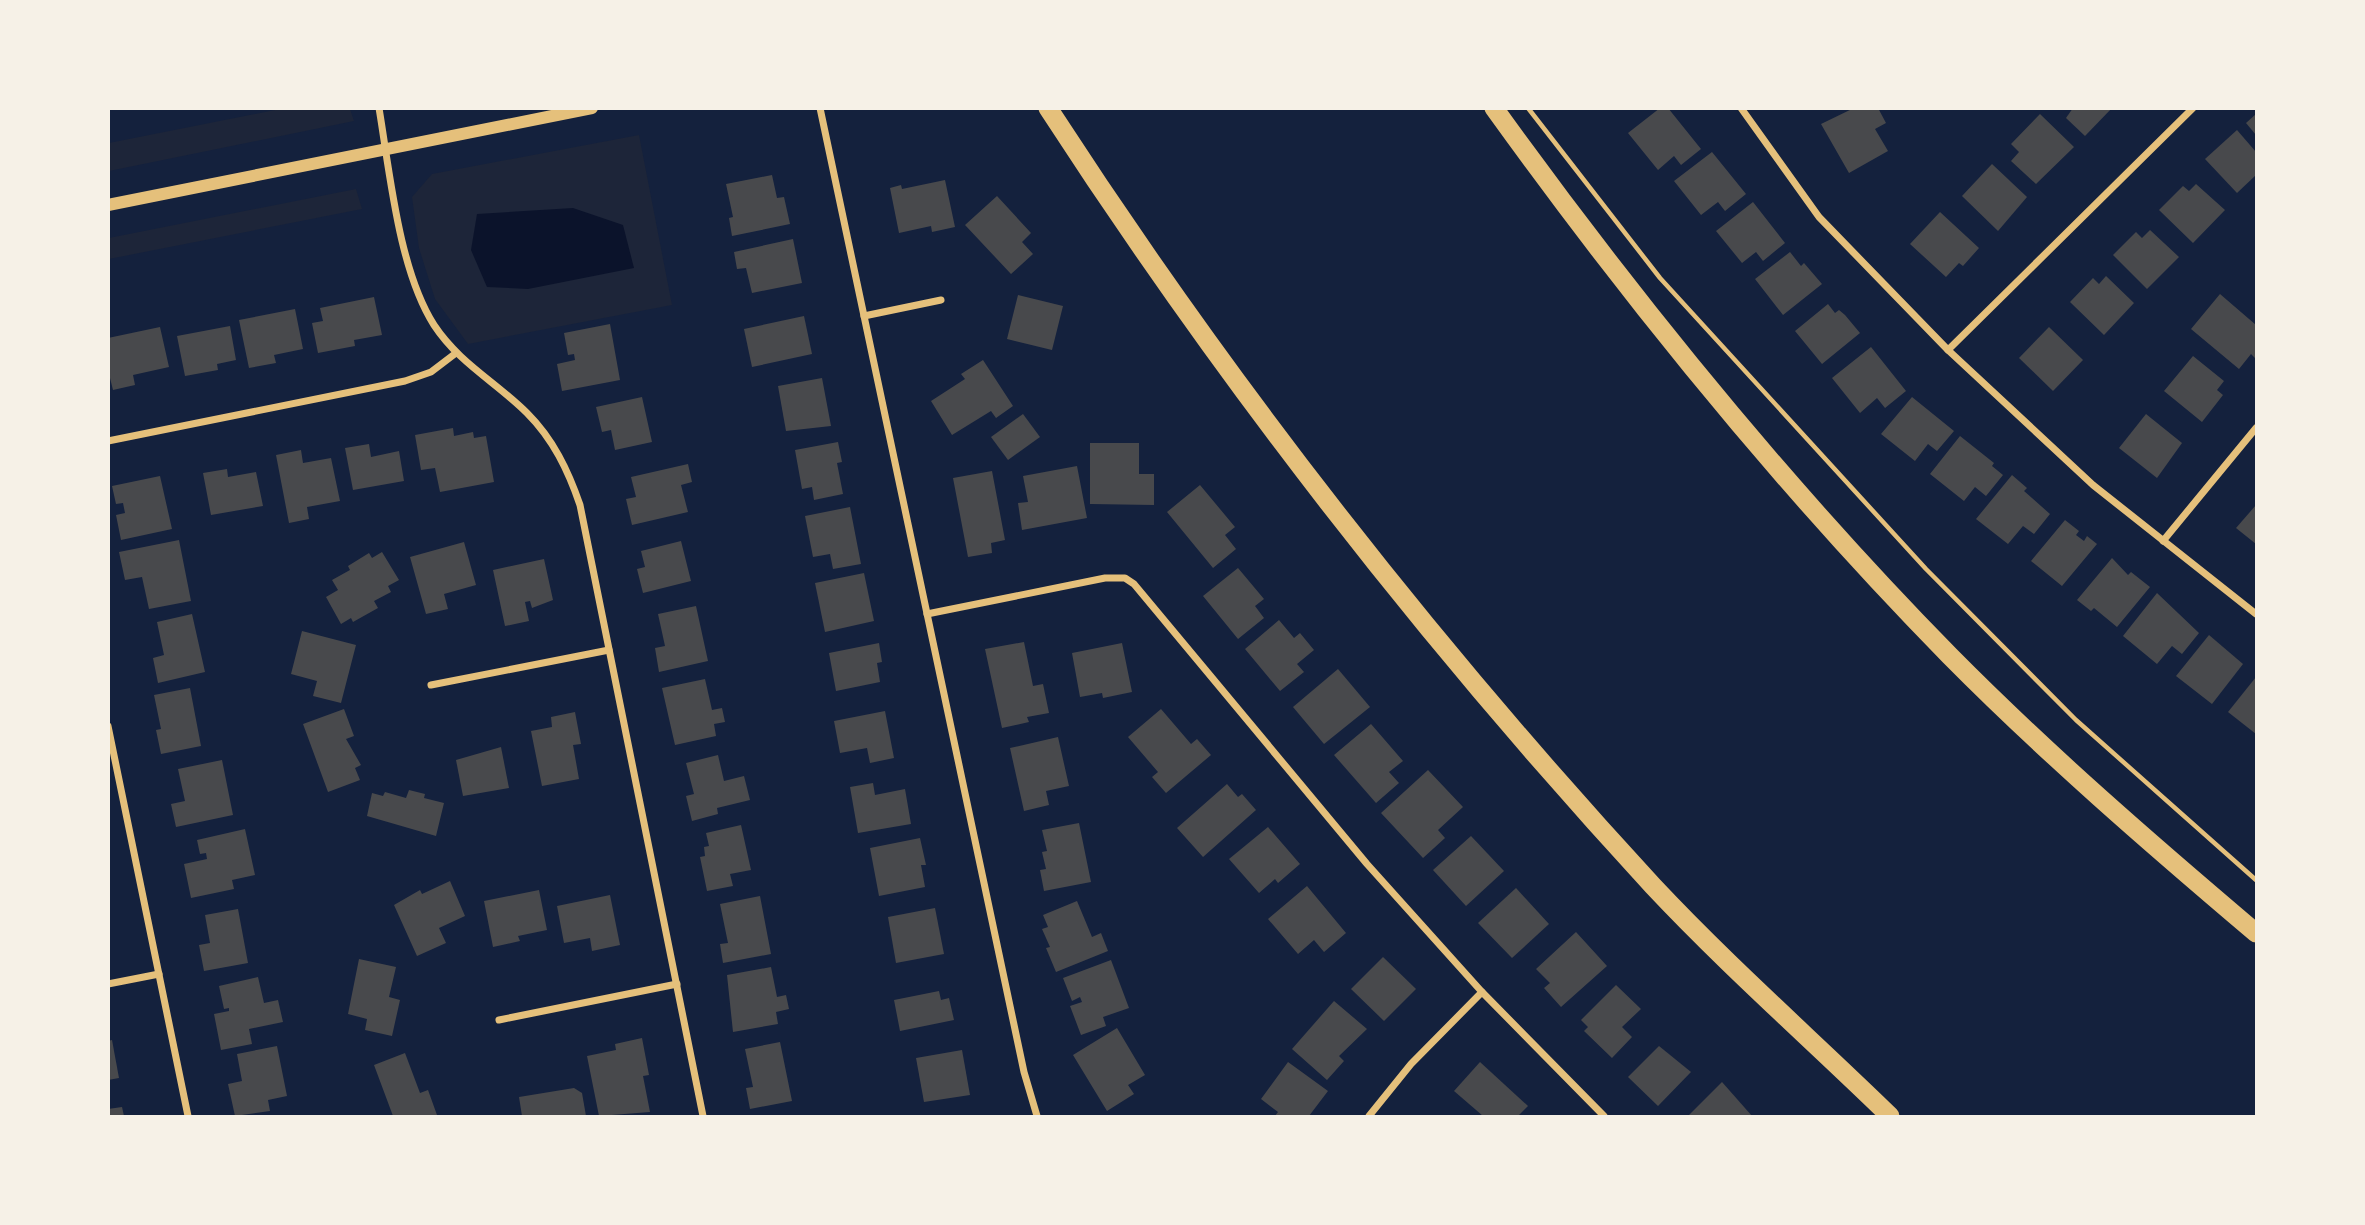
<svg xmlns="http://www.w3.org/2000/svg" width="2365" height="1225" font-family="'Roboto Condensed',sans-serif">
	<rect width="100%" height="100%" fill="#14213d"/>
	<g fill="#1d2539">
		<polygon points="285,108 350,109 354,121 109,171 109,143"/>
		<polygon points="639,135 672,305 468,344 435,299 419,248 412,197 432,174"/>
		<polygon points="356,189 362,209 109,259 109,238"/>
	</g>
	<polygon fill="#0b132b" points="573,208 623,225 634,268 528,289 487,287 471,250 477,214"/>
	<g fill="#48494c">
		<polygon points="1660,108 1668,108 1701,149 1681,165 1674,156 1658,170 1628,133"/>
		<polygon points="1854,108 1878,108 1886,123 1875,129 1888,151 1849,173 1821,124"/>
		<polygon points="2073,108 2112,108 2085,136 2066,118"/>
		<polygon points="2040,114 2074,147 2036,184 2011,161 2019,152 2011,144"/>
		<polygon points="2256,114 2256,135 2246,123"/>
		<polygon points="2237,130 2256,152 2256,175 2237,193 2205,159"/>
		<polygon points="1712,152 1746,194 1725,211 1718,202 1701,215 1674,181"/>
		<polygon points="1992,164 2027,197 1998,231 1962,196"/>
		<polygon points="772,175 777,198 784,197 790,224 732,236 729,218 733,217 726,184"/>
		<polygon points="945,180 955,227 932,232 931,226 899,233 890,188 901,185 902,189"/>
		<polygon points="2196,184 2225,210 2193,243 2159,210 2183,186 2189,191"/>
		<polygon points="997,196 1031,233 1022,242 1033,254 1011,274 965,225"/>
		<polygon points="1753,202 1785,243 1763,261 1756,252 1742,263 1716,231"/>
		<polygon points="1940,212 1979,248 1963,266 1959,263 1946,277 1910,244"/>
		<polygon points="2150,230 2179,257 2147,289 2113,255 2136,232 2142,238"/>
		<polygon points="793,239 802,283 752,293 746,268 737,269 734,252"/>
		<polygon points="1790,252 1801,266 1804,263 1822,284 1783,315 1755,279"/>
		<polygon points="2106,276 2134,303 2104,335 2070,302 2093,278 2099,284"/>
		<polygon points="2220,294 2256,325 2256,359 2251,354 2239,369 2191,329"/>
		<polygon points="1018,295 1063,306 1052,350 1007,339"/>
		<polygon points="374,297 382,335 354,340 355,346 318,353 312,323 323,321 320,308"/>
		<polygon points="1828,304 1835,313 1839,310 1845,315 1860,333 1822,364 1795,331"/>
		<polygon points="295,309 303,349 274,355 276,363 249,368 239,320"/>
		<polygon points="804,316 812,354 752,367 744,329"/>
		<polygon points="610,324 620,380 562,391 557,364 575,360 574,354 568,355 564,333"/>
		<polygon points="230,326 236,360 217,364 218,370 185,376 177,336"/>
		<polygon points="160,327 169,367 133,375 135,385 113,390 108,370 108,338"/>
		<polygon points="2049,327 2083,360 2053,391 2019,358"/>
		<polygon points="1871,347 1906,391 1885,408 1877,398 1860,413 1832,378"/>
		<polygon points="2193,356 2224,381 2217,390 2223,395 2202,422 2164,391"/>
		<polygon points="983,360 1013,406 996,418 991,411 952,435 931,401 965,379 961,374"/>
		<polygon points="822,378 831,426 786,431 778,386"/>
		<polygon points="642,397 652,442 615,450 611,430 602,432 596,407"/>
		<polygon points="1912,397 1954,431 1937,451 1928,444 1915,461 1881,434"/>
		<polygon points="1023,414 1040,437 1008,460 991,437"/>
		<polygon points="2146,414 2182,443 2157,478 2119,448"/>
		<polygon points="453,428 454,436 473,432 474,438 486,436 494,482 440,492 435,468 421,470 415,435"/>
		<polygon points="1960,436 1994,463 1992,466 2003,475 1986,496 1975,487 1964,501 1930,474"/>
		<polygon points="838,442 842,462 837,463 843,494 814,500 812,487 802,489 795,450"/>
		<polygon points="1090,443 1139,443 1139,474 1154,474 1154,505 1090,504"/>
		<polygon points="369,444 371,457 399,451 404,481 353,490 345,448"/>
		<polygon points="301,450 303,463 331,458 340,501 307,507 309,519 289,523 276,455"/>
		<polygon points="688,464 692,482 681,485 688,512 632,525 626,499 636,497 631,477"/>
		<polygon points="1077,466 1087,518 1022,530 1018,503 1028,502 1023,476"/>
		<polygon points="227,469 228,477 256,472 263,506 211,515 203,473"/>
		<polygon points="992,471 1005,540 991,543 992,553 968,557 953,478"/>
		<polygon points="2012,475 2027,488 2024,491 2050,514 2034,534 2023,526 2008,544 1976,519"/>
		<polygon points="160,476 172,529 121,540 116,515 125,513 123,503 116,504 112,486"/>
		<polygon points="1200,485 1235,527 1225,535 1236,549 1213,568 1167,512"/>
		<polygon points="2256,505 2256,544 2236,528"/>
		<polygon points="850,507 861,564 833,569 830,554 813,557 805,516"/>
		<polygon points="2065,520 2079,531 2076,535 2084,541 2087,536 2097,544 2062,586 2031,561"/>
		<polygon points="179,540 191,601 149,609 142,577 125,580 119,552"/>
		<polygon points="681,541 691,581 643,593 637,569 645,567 641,551"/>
		<polygon points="464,542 476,585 444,594 448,609 426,614 410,557"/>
		<polygon points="382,552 399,580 388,586 391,592 374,601 378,608 353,622 351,618 341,624 326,597 338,590 332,580 350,570 348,566 369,553 372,558"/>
		<polygon points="2112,558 2128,575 2131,572 2150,587 2117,627 2094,608 2091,611 2077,600"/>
		<polygon points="544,559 553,600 532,608 530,601 525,602 529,621 505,626 493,570"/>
		<polygon points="1238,568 1264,599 1255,606 1264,618 1238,639 1203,596"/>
		<polygon points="864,573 874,621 825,632 815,583"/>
		<polygon points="2157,593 2199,633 2182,654 2172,646 2157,664 2123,636"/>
		<polygon points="696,606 708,661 659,672 655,648 665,646 658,614"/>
		<polygon points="192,614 205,672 158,683 153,658 164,655 157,622"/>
		<polygon points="1279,620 1294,638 1300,633 1314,650 1297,664 1304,672 1280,691 1245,649"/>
		<polygon points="302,631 356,645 341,703 313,696 317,681 291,674"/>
		<polygon points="2209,635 2243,664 2212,704 2176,676"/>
		<polygon points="1024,642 1033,686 1043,684 1049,713 1027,717 1029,722 1002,728 985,649"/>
		<polygon points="879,643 882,662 877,663 880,682 836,691 829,653"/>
		<polygon points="1122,643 1132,692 1103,698 1102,693 1080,697 1072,653"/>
		<polygon points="1338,669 1370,707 1324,744 1293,707"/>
		<polygon points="2256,677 2256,734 2228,712"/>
		<polygon points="705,679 712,710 722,708 725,722 714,724 716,736 675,745 662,688"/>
		<polygon points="190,688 201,746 161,754 156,730 161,729 154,695"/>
		<polygon points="344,709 354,736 346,739 361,765 355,768 360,780 328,792 303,724"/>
		<polygon points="1161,709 1191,744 1197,739 1211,755 1166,793 1152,777 1158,772 1128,737"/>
		<polygon points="885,711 894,758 870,763 867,748 840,753 834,721"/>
		<polygon points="575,712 581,744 573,745 579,779 542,786 531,731 552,727 551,717"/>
		<polygon points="1371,724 1403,761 1389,772 1399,783 1376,803 1334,755"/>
		<polygon points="1058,737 1069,786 1046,791 1049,805 1024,811 1010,748"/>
		<polygon points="501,747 509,788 463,796 456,760"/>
		<polygon points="718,755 724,781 744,776 750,800 717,808 718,814 692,821 686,796 694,794 686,763"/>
		<polygon points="222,760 233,815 176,827 171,804 185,801 178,769"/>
		<polygon points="1428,770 1463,807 1438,830 1445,838 1423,858 1381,813"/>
		<polygon points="873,783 875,795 905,789 911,824 858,833 850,787"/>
		<polygon points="1227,784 1238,797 1242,794 1256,810 1203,857 1177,828"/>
		<polygon points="409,790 425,794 424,798 444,803 436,836 367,816 372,793 383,796 385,792 406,798"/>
		<polygon points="1079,823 1091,882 1044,891 1040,870 1046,869 1042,852 1047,851 1042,830"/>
		<polygon points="741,825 751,870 730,874 733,886 707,891 700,857 705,856 704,847 709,846 706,833"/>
		<polygon points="1268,827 1300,864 1278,883 1275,879 1259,893 1229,859"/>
		<polygon points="245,829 255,875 232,880 234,889 191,898 184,864 207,859 206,853 200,854 197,840"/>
		<polygon points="1471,836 1504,871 1466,906 1433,870"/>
		<polygon points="920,838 926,865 921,865 925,887 879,896 870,848"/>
		<polygon points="450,881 465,916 439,928 446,943 417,956 394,905 420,890 422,894"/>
		<polygon points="1307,886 1346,933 1324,952 1314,940 1298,954 1268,919"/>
		<polygon points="1516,888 1549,924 1512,958 1478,923"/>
		<polygon points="539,890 547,930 518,936 520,941 493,947 484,901"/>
		<polygon points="610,895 620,945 592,951 590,938 564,943 557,906"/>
		<polygon points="760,896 771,954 723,963 720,944 728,943 720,904"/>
		<polygon points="1077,901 1092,937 1101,933 1108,951 1056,972 1046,948 1050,947 1042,929 1048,927 1043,915"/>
		<polygon points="935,908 944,954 896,963 888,917"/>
		<polygon points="238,909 248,963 204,971 199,945 210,943 205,915"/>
		<polygon points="1576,932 1607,966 1561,1007 1544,988 1550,983 1536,969"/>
		<polygon points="1383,957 1416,989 1384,1021 1351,989"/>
		<polygon points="359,959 396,967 389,997 400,1000 392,1036 365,1030 367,1019 348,1014"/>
		<polygon points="1111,960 1129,1008 1103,1017 1106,1026 1081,1035 1070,1006 1082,1002 1080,997 1072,1001 1063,978"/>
		<polygon points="771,967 777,997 786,995 789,1009 776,1012 778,1024 733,1032 727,975"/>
		<polygon points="258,977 264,1003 278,1000 283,1022 249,1029 252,1044 221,1050 214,1014 229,1011 229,1008 224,1009 219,986"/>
		<polygon points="1616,985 1641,1009 1622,1027 1632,1037 1612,1058 1584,1031 1588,1027 1581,1020"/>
		<polygon points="939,991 941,1000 949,998 954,1020 900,1031 894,1000"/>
		<polygon points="1334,1001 1367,1029 1339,1056 1344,1061 1327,1080 1292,1049"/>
		<polygon points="1117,1028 1145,1075 1128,1085 1134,1094 1107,1111 1073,1055"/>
		<polygon points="642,1038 649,1075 643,1076 650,1112 599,1116 587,1056 616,1050 615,1044"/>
		<polygon points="112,1040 119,1078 108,1080 108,1041"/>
		<polygon points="780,1042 792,1101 750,1109 746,1088 753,1087 745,1049"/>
		<polygon points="277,1046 287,1096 268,1100 270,1111 235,1116 228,1084 242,1081 237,1054"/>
		<polygon points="1659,1046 1691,1072 1658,1106 1628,1077"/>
		<polygon points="962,1050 970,1095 924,1102 916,1058"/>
		<polygon points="405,1053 420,1093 428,1090 437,1115 393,1116 374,1065"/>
		<polygon points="1288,1062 1328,1091 1309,1116 1275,1116 1278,1112 1261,1099"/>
		<polygon points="1480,1062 1528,1106 1518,1116 1483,1116 1454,1091"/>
		<polygon points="1722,1082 1752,1116 1688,1116"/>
		<polygon points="574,1088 582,1093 586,1116 522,1116 519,1097"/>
		<polygon points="122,1107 124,1116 108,1116 108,1109"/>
	</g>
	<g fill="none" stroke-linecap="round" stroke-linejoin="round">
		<polyline stroke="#e5c07b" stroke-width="4.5" points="1528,108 1660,278 1926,569 2076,720 2256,880"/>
		<g stroke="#e5c07b" stroke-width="7">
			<path d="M379 108C390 174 399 270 434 325 459 363 496 382 527 413 553 439 568 470 580 505L703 1116"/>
			<polyline points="820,108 1024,1072 1037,1116"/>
			<polyline points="1741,108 1819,217 1948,350 2093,485 2256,614"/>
			<polyline points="864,316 941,300"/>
			<polyline points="1948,350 2193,108"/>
			<polyline points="108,441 405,381 431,372 456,353"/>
			<polyline points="2163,541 2256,428"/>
			<polyline points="927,614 1105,578 1125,578 1134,584 1367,864 1482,992 1604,1116"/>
			<polyline points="431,685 609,650"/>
			<polyline points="108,726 188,1116"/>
			<polyline points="108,984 159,974"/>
			<polyline points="499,1020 677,984"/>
			<polyline points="1369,1116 1411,1064 1482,992"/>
		</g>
		<polyline stroke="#e5c07b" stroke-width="12" points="108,205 592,108"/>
		<g stroke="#e5c07b" stroke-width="19">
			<path d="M1048 108C1227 384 1430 644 1653 886 1728 966 1812 1040 1890 1116"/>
			<path d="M1494 108C1633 301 1784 487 1950 656 2047 754 2151 844 2256 933"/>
		</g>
	</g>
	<rect width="2365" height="1225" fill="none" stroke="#f6f1e7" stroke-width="220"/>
</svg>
